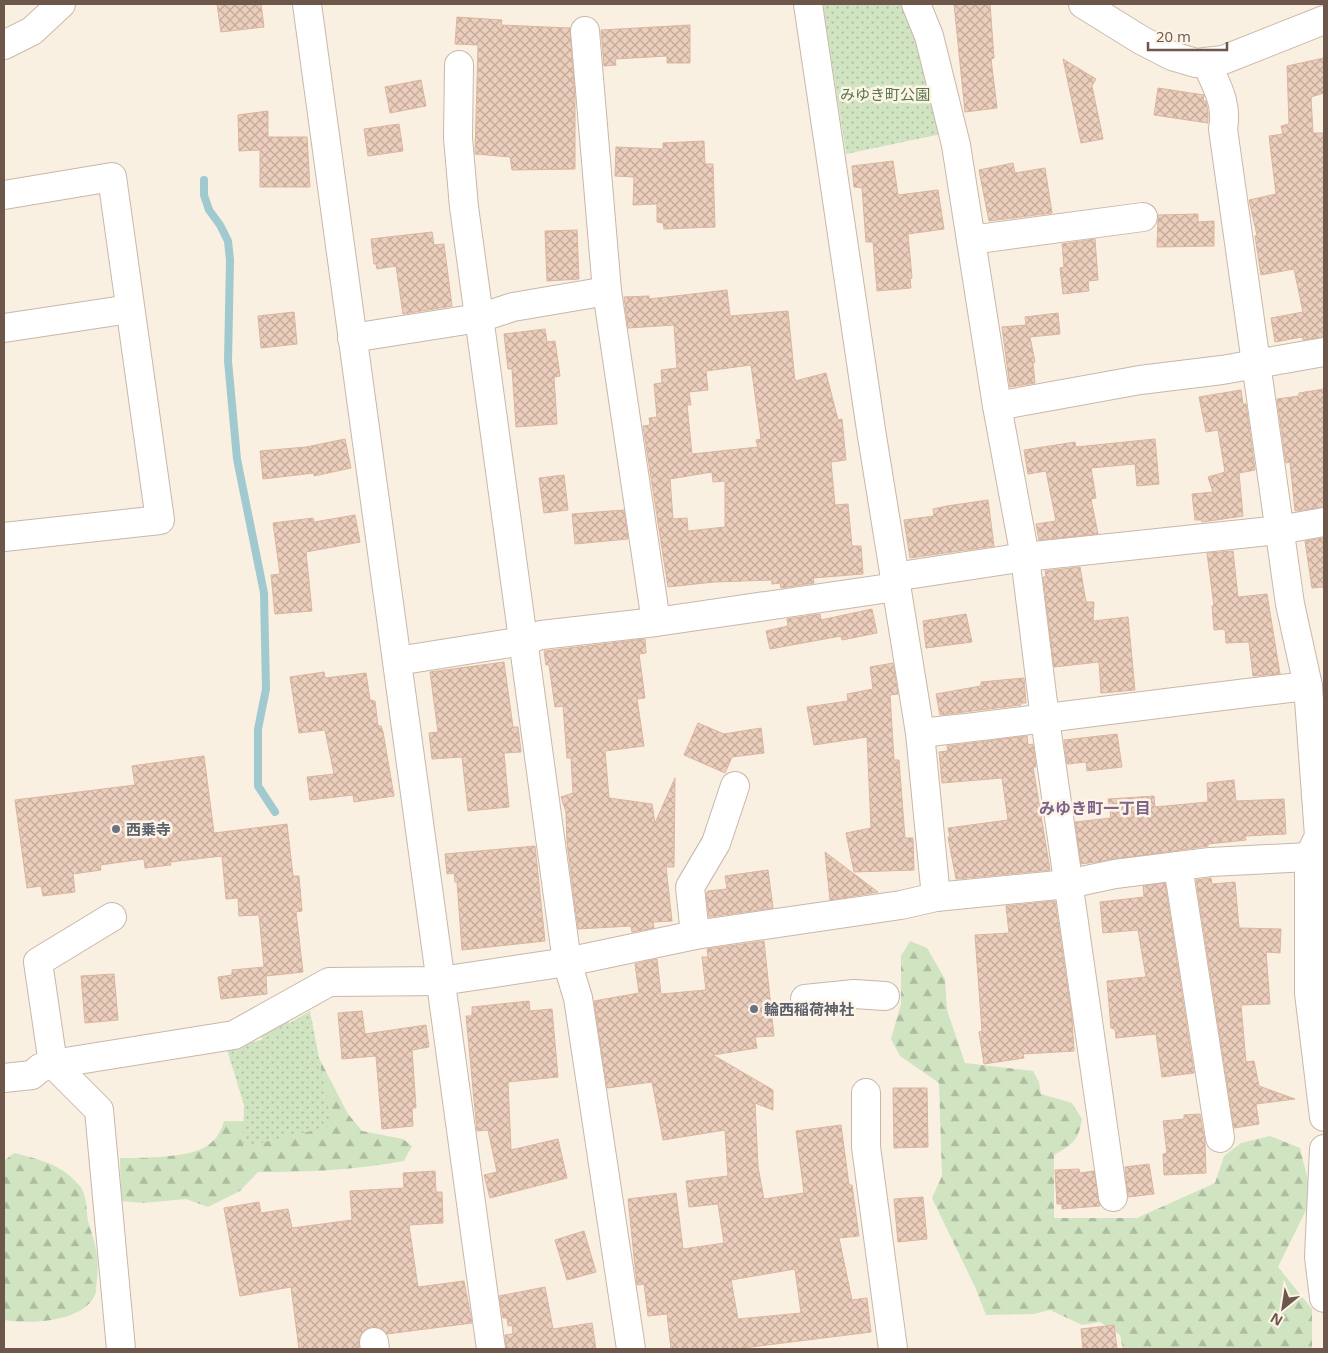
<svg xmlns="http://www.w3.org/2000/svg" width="1328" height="1353" font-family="'Open Sans','Noto Sans JP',sans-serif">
	<defs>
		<pattern id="forest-firs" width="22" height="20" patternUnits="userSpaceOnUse" patternTransform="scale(1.25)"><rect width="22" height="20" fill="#d0e4c2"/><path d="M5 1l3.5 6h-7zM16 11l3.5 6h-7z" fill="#adbca0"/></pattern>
		<pattern id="park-dots" width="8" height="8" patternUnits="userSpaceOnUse" patternTransform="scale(1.25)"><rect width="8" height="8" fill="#d0e4c2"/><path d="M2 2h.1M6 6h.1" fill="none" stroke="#adbca0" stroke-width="1.8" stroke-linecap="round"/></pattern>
		<pattern id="building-cross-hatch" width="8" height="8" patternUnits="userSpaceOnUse" patternTransform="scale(1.25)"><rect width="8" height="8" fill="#ebcebc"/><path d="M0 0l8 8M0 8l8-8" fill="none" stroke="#c3aa9b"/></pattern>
	</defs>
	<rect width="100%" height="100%" fill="#f9f0e1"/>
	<g fill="url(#forest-firs)">
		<path d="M910 941 927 948 945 979 947 1010 965 1063 1033 1071 1039 1082 1041 1094 1072 1103 1082 1119C1078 1141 1073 1144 1054 1155V1218H1137L1215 1183 1224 1156 1241 1143 1270 1136 1300 1148 1310 1189 1308 1206 1278 1267 1312 1309V1349H1123L1120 1335 1100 1322 1082 1325 1050 1310 1034 1314 986 1315 975 1287 932 1198 942 1176 939 1083 900 1056 891 1039 901 1004V956Z"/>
		<path d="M283 1019 306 1033 348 1114 362 1131 403 1139 412 1146 404 1161C355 1170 308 1172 258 1172L240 1191 208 1207 186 1199 143 1203 121 1201 120 1158C141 1158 190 1158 207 1146 217 1139 221 1131 224 1121L264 1122 265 1062 261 1032Z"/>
		<path d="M14 1153C38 1159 61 1164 78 1184 89 1196 85 1210 89 1224 96 1248 99 1255 97 1280 96 1284 97 1291 95 1295 82 1323 29 1324 4 1320V1161Z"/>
	</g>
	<g fill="url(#park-dots)">
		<polygon points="823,4 906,4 946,133 846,154"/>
		<polygon points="310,1011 332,1126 243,1147 244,1105 227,1050 263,1039"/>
	</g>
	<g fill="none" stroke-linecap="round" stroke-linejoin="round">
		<polyline stroke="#a0c9d0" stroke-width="8" points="204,180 204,195 209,210 220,225 228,241 230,260 228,361 237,459 264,593 266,689 258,729 258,786 275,812"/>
	</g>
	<g fill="url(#building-cross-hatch)" stroke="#dcb59e" fill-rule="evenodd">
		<polygon points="217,4 261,4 264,27 221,32"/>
		<polygon points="954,4 990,4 994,58 991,59 997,108 965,112"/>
		<polygon points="457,17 502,20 501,25 570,28 575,95 575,169 512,170 510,157 475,154 478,45 455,44"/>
		<polygon points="690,25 690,63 667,63 667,56 615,59 616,65 604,66 601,30"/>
		<polygon points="1324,58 1324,93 1311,97 1313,133 1324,133 1324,337 1303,340 1302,337 1275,342 1271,318 1303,312 1294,269 1261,275 1255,236 1257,235 1249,200 1276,194 1269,136 1283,134 1281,126 1289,124 1287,66"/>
		<polygon points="1063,59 1096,79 1092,86 1103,139 1081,143"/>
		<polygon points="421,80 426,106 390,113 385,87"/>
		<polygon points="1158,88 1204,95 1203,101 1206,101 1208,112 1208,123 1154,115"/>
		<polygon points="268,111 268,137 307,137 310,187 260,187 260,150 239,151 238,115"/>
		<polygon points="399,124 403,151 368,156 364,129"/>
		<polygon points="704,141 705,164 713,164 715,227 664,229 663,223 657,222 657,204 633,205 634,177 615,176 616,147 663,149 663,143"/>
		<polygon points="893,161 898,195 938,190 944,229 908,234 912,278 910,279 911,288 877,291 873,242 866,242 862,188 854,187 852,166"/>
		<polygon points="1013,163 1015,173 1045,168 1052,213 989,221 979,170"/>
		<polygon points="1198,214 1198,222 1214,221 1214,246 1157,247 1158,215"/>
		<polygon points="577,230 579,279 547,281 545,231"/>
		<polygon points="432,232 434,245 444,244 452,306 403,314 396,266 377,269 376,264 374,264 371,239"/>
		<polygon points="1095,239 1098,280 1088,281 1089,291 1063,294 1060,268 1064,267 1062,244"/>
		<path d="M727 290 730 316 788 311 795 381 826 373 838 420 842 419 846 460 831 462 835 505 848 504 852 546H861L863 574 813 578 814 583 781 588 780 583 772 584V580L714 582 668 587 643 426 650 425 649 418 657 417 654 384 662 383 661 370 677 368 674 325 628 328 624 297 649 296V299ZM751 365 761 439 756 440 758 447 692 454 687 405H691L689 392 708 390 706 371ZM712 472 713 482 725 481V527L688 531 687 518 673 519 670 479Z"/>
		<polygon points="294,312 297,344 261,348 258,316"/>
		<polygon points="1058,313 1060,334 1030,337 1035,362 1033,363 1035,383 1010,387 1002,327 1026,325 1025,317"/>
		<polygon points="545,329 547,342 555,341 560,376 554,377 557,424 516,427 512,369 508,369 504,334"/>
		<polygon points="1324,389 1324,507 1295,511 1290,462 1286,463 1277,399 1299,396 1299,393"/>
		<polygon points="1241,390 1243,404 1246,404 1255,470 1239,473 1243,516 1202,522 1202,520 1195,520 1192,494 1213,492 1208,477 1225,472 1218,430 1206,432 1199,397"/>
		<polygon points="345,439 351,468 314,476 314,473 263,479 260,451 306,447"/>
		<polygon points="1155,439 1159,484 1137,486 1135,464 1091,468 1096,498 1091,499 1098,534 1039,540 1036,524 1056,521 1046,471 1028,474 1024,450 1075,442 1076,447"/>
		<polygon points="564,475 568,510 544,513 539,478"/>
		<polygon points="988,500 994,546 910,558 904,520 934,516 933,509 947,506"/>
		<polygon points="624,510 628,539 575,544 572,514"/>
		<polygon points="355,515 360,542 306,552 312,611 275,614 271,575 280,574 273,523 313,518 314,522"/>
		<polygon points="1324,538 1324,587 1312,588 1305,541"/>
		<polygon points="1233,551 1238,597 1267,594 1280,674 1253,676 1249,642 1226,643 1225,629 1214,630 1212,606 1214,606 1207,553"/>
		<polygon points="1080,567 1086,602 1094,602 1093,621 1128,617 1135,690 1101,693 1099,662 1054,667 1043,577 1046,577 1045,571"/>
		<polygon points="872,609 877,633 842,640 841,636 770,649 766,631 788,626 787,619 820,614 821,620"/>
		<polygon points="966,614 972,642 926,648 923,621"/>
		<polygon points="645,639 646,653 639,654 645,698 637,699 644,746 605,751 609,798 652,804 655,823 675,778 674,867 666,867 672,921 653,922 654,928 632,932 631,926 578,929 567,843 566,812 561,797 573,793 571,758 567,758 563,706 555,707 549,665 546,665 544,651"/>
		<polygon points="504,662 513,727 518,727 521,752 504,753 509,807 468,811 462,757 432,759 429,733 438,732 430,672"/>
		<polygon points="893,663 898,694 890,695 894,760 899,760 905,838 913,838 914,870 854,872 846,833 871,828 867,737 814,745 807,707 848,701 847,694 873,689 870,667"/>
		<polygon points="324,672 325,678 366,673 370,700 375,701 378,726 381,726 383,732 394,796 354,802 353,795 310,800 307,777 334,774 325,730 299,733 290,677"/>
		<polygon points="1024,678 1026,703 1021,703 1021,705 940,715 936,694 981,686 981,682"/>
		<polygon points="698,723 724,734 761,728 764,753 732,757 725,773 684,755"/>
		<polygon points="1117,734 1122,767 1087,771 1086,762 1067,764 1064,740"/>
		<polygon points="1027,736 1028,745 1033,744 1036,767 1033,767 1050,870 956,879 948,837 950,837 948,828 1008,820 1002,778 942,783 939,752 948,751 947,746"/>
		<polygon points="204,756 214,833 287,824 293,876 299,876 302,911 296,912 303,972 266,976 267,994 221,999 218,977 232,975 232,970 264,967 259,915 239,916 238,898 226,899 222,856 170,862 171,865 145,868 144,859 100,865 101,870 73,874 75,892 43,896 41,886 27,888 15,800 135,785 132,766"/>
		<polygon points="1234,780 1236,801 1284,799 1286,834 1245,836 1246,840 1208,844 1208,846 1081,864 1075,822 1111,818 1108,799 1154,796 1155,807 1208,802 1207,783"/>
		<polygon points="535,846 545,941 462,950 457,882 455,882 454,873 447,874 445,854"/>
		<polygon points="825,852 878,892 830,900"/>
		<polygon points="768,870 773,908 709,917 706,894 708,891 727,889 725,876"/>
		<polygon points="1211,878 1212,884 1235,882 1239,928 1281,929 1280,953 1266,952 1270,1004 1241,1005 1246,1062 1254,1061 1259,1086 1295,1099 1256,1104 1259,1124 1234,1128 1196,880"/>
		<polygon points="1165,883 1194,1073 1162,1077 1156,1034 1116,1038 1115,1029 1111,1028 1107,981 1146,977 1138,930 1103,933 1100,902 1144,897 1143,886"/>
		<polygon points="1055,901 1072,1018 1074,1051 1023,1054 1024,1058 984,1064 979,1032 982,1031 975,935 1009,933 1006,906"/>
		<path d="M764 941 774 1036 755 1037 757 1048 713 1055 773 1090V1110L755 1103 758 1167 764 1199 804 1193 796 1131 841 1125 849 1185H852L859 1236 839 1238 852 1300 867 1298 871 1332 735 1349H671L667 1314 648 1316 644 1284 637 1285 628 1199 676 1193 683 1249 724 1243 718 1204 689 1207 686 1181 728 1176 725 1130 663 1140 652 1082 607 1088 594 1001 639 993 635 964 657 959 661 994 706 990 702 957H708L707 949ZM795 1269 801 1313 738 1319 731 1280Z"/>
		<polygon points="114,974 118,1020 85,1023 81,976"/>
		<polygon points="529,1001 530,1011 552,1009 558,1077 508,1082 511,1150 558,1139 567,1178 490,1198 484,1175 497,1172 488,1130 477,1131 466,1016 472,1016 472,1007"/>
		<polygon points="362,1011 365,1034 426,1025 429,1047 412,1050 416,1108 412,1108 413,1126 382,1129 376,1056 342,1059 338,1013"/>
		<polygon points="893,1088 927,1088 928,1147 894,1148"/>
		<polygon points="1200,1114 1205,1142 1206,1173 1164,1175 1163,1154 1167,1153 1163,1121 1184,1119 1184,1115"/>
		<polygon points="1149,1164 1154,1194 1128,1197 1125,1167"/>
		<polygon points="1079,1169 1080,1173 1094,1171 1100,1206 1062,1209 1062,1204 1057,1204 1055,1170"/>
		<polygon points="435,1171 436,1192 442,1192 443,1223 409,1225 418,1287 464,1281 472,1323 387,1334 380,1328 371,1327 365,1329 360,1336 359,1349 299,1349 291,1287 240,1296 224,1208 259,1202 261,1213 288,1209 292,1228 352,1220 350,1191 404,1188 403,1173"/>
		<polygon points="923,1197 927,1239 898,1242 894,1199"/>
		<polygon points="584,1231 596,1272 567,1280 555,1240"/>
		<polygon points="545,1287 553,1329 592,1323 596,1349 506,1349 505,1335 513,1334 512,1325 508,1326 507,1318 503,1318 499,1296"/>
		<polygon points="1114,1325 1117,1349 1083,1349 1081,1329"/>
	</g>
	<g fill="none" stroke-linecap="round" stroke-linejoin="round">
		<g stroke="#c8b7aa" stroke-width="30">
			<g id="street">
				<polyline points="307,4 491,1349"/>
				<polyline points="808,4 871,430 920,733 936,897"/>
				<polyline points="916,4 929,36 956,145 997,406 1025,557 1045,719 1113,1197"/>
				<polyline points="585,31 607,291"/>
				<path d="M1206 62C1216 85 1228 103 1223 129L1290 604 1308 686 1319 836 1309 857V993L1324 1117"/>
				<polyline points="459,65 458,138 464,207 567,962 578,998 631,1349"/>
				<polyline points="4,195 112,177 160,520 4,537"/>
				<polyline points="971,240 1143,217"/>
				<polyline points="4,328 130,309"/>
				<polyline points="352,338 479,318 513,307 607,291 656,622"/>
				<polyline points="997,406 1140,380 1222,370 1324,352"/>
				<polyline points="894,577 1025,557 1279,530 1324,522"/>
				<polyline points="397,661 523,641 541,635 656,622 896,587"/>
				<path d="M920 733C1050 719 1179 700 1308 686"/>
				<polyline points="1178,866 1220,1138"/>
				<polyline points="112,917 38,962 53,1064 99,1110 121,1349"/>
				<polyline points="695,935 690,887 716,843 735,786"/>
				<polyline points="805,999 854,994 885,996"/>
				<polyline points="4,1078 32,1075 40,1068 53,1064 234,1035 329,982 441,981 567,962 695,935 901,905 936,897 1068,884 1115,874 1210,862 1309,857"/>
				<polyline points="866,1093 866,1147 893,1349"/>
				<polyline points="1324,1149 1319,1257 1324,1298"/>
				<polyline points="374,1342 375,1349"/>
			</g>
		</g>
		<g stroke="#cdb9aa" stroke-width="30">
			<g id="secondary">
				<polyline points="1083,4 1141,40 1172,56 1196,63 1223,60 1324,20"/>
				<polyline points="4,45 32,31 61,4"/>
			</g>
		</g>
		<use href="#street" stroke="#fff" stroke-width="28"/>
		<use href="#secondary" stroke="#fff" stroke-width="28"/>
	</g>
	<g fill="#6b7280" stroke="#fdf4e7" stroke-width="2">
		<circle cx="116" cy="829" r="5"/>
		<circle cx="754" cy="1009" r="5"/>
	</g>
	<g text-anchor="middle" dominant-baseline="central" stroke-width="5" stroke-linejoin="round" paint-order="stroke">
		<g font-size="15" fill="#567848" stroke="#fdf4e7">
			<text x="885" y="94">みゆき町公園</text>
		</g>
		<g font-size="15" font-weight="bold" fill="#5b616d" stroke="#fdf4e7" text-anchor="start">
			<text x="126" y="829">西乗寺</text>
			<text x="764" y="1009">輪西稲荷神社</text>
		</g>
		<g font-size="16" font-weight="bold" fill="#7c638a" stroke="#fdf4e7">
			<text x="1095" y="808">みゆき町一丁目</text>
		</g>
	</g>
	<rect width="1328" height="1353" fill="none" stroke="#6d574b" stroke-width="10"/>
	<g transform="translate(1283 1308) rotate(210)" stroke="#fdf4e7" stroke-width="4" paint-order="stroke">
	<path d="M0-4L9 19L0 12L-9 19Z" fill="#6d574b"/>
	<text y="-8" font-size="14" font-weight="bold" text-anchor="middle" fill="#6d574b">N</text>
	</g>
	<path d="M1148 42v8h79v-8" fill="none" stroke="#6d574b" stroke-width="2.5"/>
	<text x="1156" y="42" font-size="15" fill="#6d574b" stroke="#fdf4e7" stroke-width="4" paint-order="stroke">20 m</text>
</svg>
